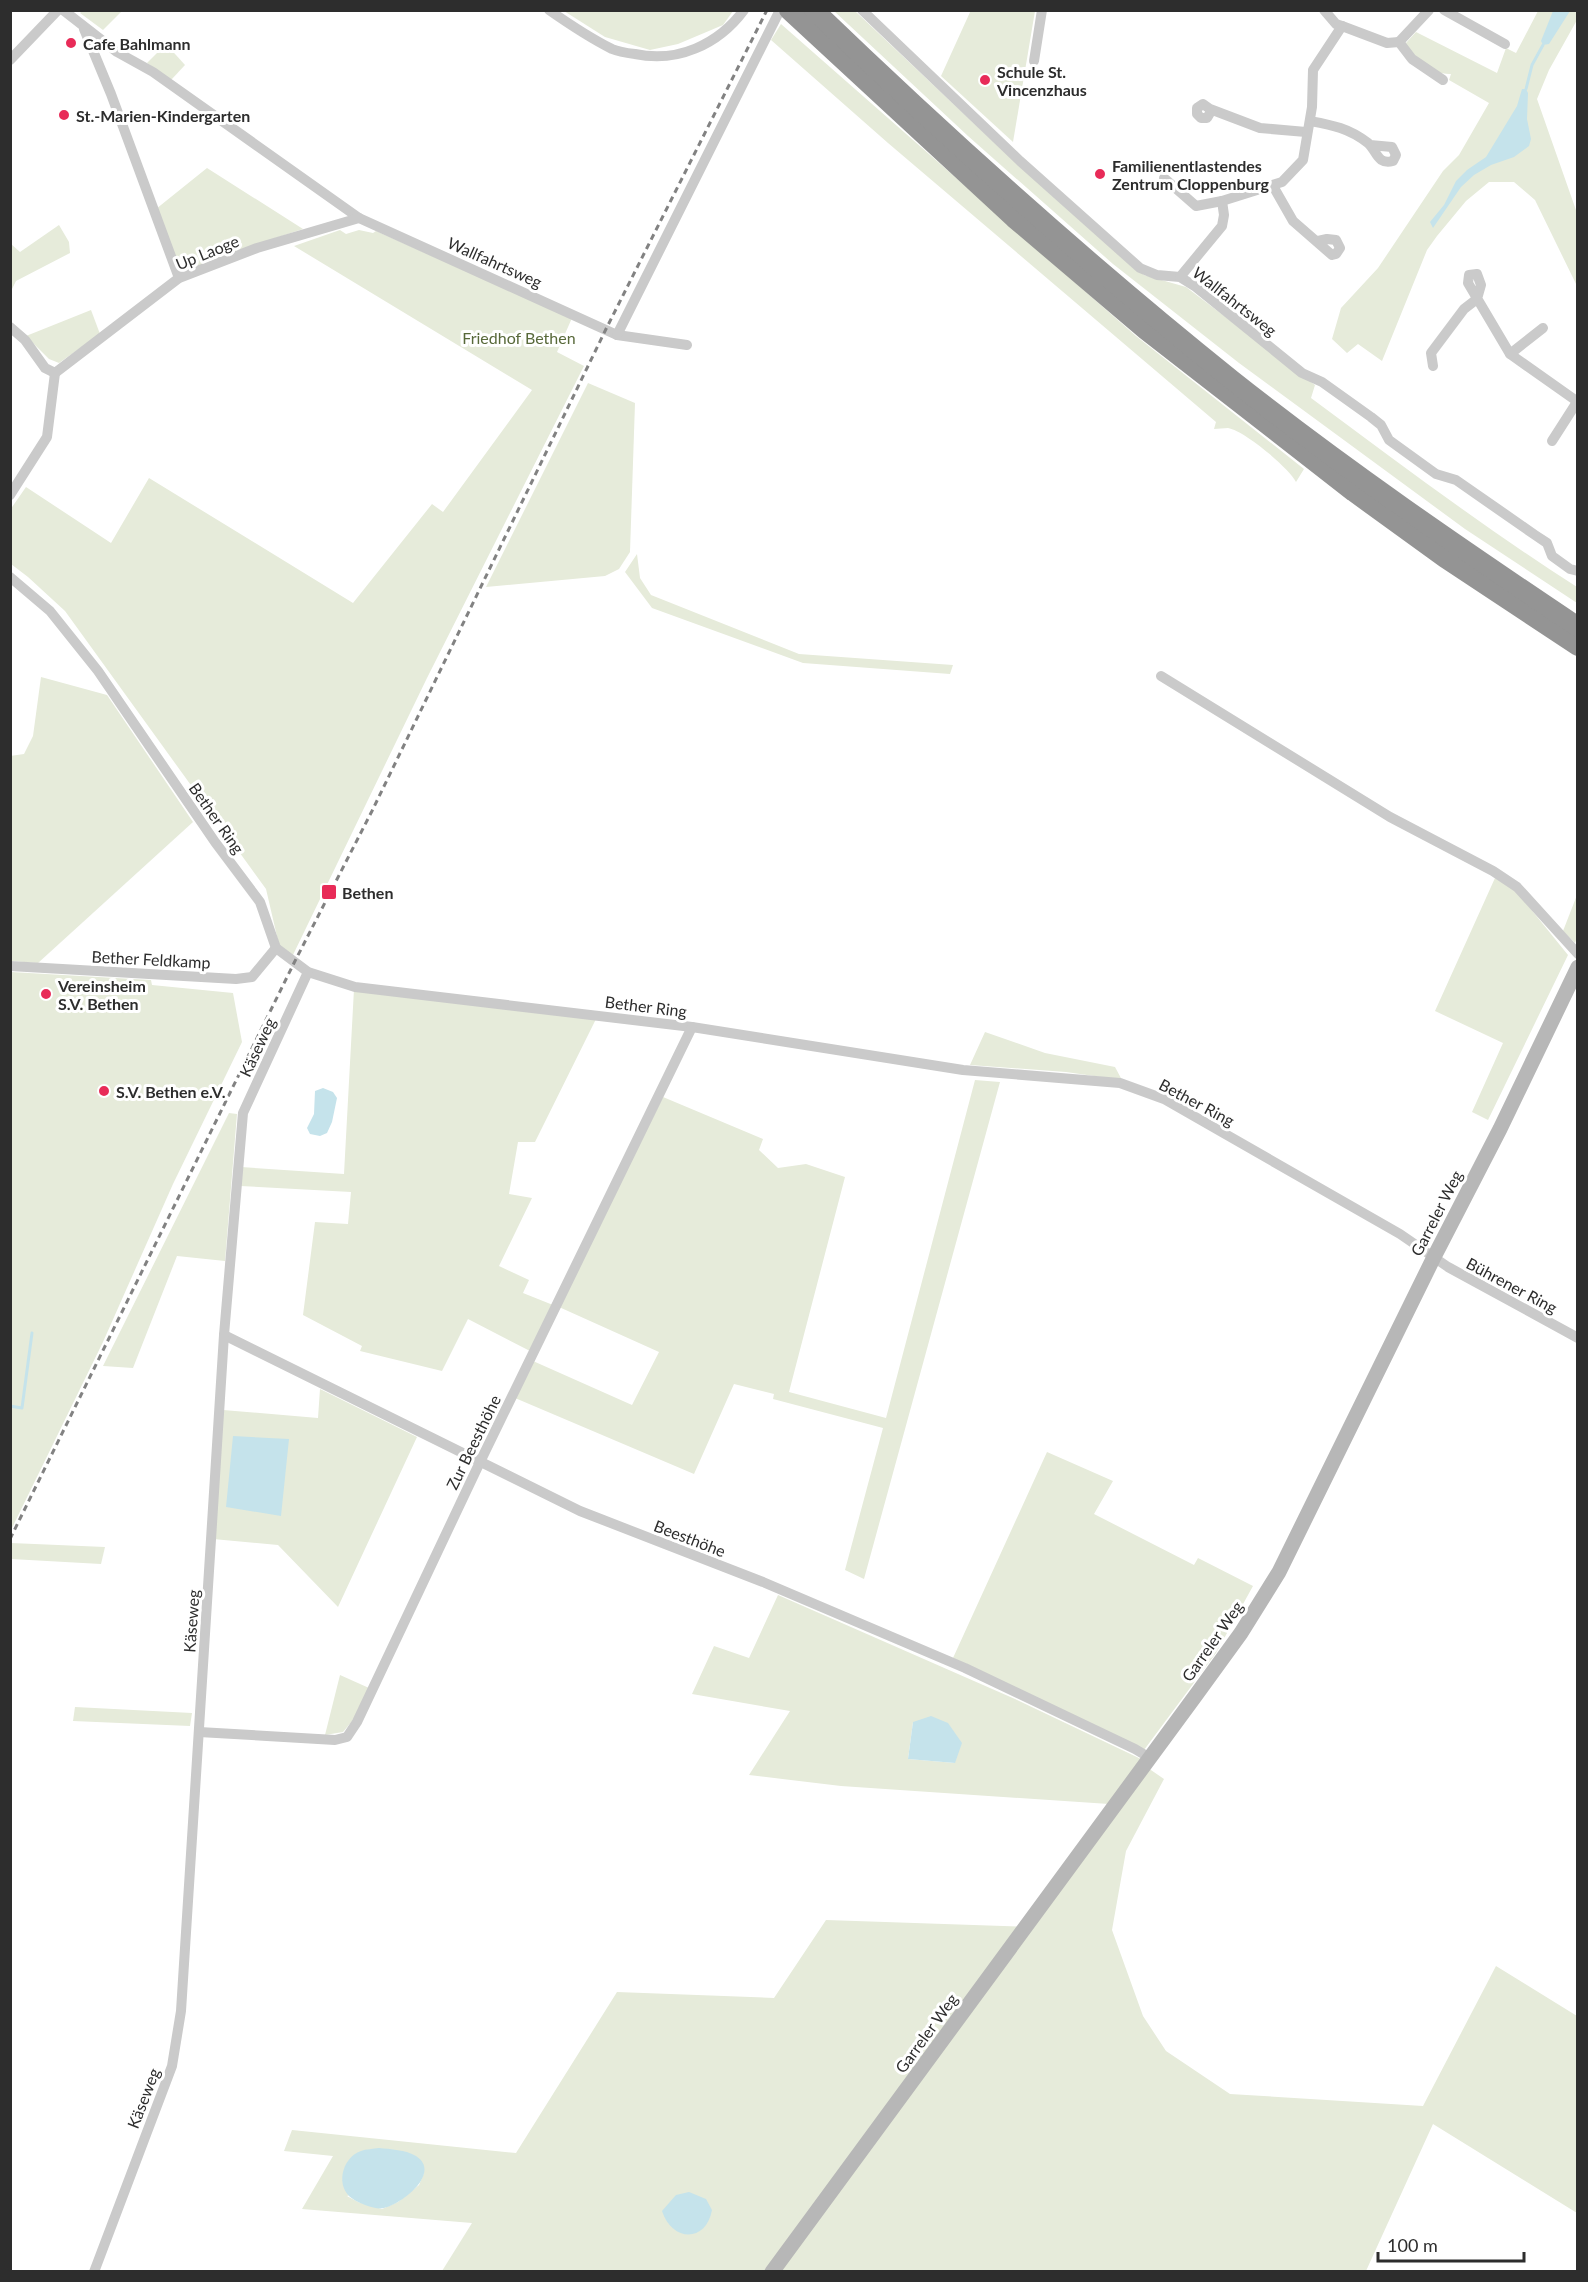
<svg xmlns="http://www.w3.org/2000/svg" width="1588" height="2282" font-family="Lato,sans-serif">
	<rect width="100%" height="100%" fill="#fff"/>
	<g fill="#e6ebda" fill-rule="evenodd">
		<polygon points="83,10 122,10 122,11 103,30 80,13"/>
		<polygon points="971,10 1035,11 1013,142 941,76"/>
		<polygon points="564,11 733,11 723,25 678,44 650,50 605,37"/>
		<path d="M834 11H855L1019 166 1144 275 1186 287 1315 385 1311 398C1399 463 1486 529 1577 587V603L1465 529 1239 363 1113 264 968 136Z"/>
		<path d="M1538 11H1577V20L1549 70 1537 99 1577 213V286L1535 200 1514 182H1489L1466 201 1437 236 1427 250 1382 361 1358 344 1347 353 1332 339 1341 308 1378 268 1443 171 1459 155 1489 103 1449 80 1451 74C1432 75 1416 59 1405 44L1416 32 1497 73 1506 48 1516 53Z"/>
		<path d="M781 24 1136 336 1304 469 1296 482C1289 468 1245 431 1228 428 1224 428 1218 429 1214 429L1216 422 888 143 771 40Z"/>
		<polygon points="166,44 185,65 171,80 147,63"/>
		<polygon points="207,168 303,229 254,245 181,275 156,209"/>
		<polygon points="59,225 69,242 70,253 16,281 11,291 11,244 20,252"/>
		<polygon points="340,230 346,234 359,230 373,233 376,231 572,318 557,352 584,366 427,678 292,957 279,945 266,889 65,611 28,577 11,564 10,510 26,487 111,543 149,478 353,603 432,504 443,512 532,390 294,246"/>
		<polygon points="91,310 100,334 59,363 49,359 26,336"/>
		<polygon points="588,383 635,403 630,552 619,569 605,576 486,587"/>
		<polygon points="637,554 640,578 651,595 799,654 953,665 950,674 803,663 652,608 625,572"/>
		<polygon points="41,677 107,695 193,822 38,963 11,961 10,756 24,754 33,736"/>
		<polygon points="1495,878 1516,891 1568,955 1488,1120 1472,1112 1503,1043 1435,1011"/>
		<polygon points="1577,895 1577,937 1575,943 1563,931"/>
		<polygon points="11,972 151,980 152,985 233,993 242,1042 173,1184 103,1342 11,1530"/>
		<polygon points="354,989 596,1019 535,1142 518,1142 509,1194 532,1198 499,1266 529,1280 523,1293 553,1305 530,1351 468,1319 442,1371 360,1351 362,1346 303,1315 315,1222 348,1224 351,1192 240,1186 241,1167 344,1174"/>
		<polygon points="985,1032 1045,1053 1115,1067 1122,1080 1066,1072 970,1065"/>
		<polygon points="975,1080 1000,1082 864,1579 845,1570 883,1428 773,1399 774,1394 734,1384 694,1474 515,1398 533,1361 632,1405 659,1352 559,1307 663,1097 763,1139 759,1150 778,1168 806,1164 845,1177 789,1392 886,1418"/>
		<polygon points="229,1113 237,1114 225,1261 177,1256 133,1368 103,1366"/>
		<polygon points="320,1389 417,1437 338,1607 278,1545 213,1539 223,1410 318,1418"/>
		<polygon points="1047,1452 1113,1481 1094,1514 1194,1565 1198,1558 1253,1586 1216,1653 1144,1750 953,1658"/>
		<polygon points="11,1543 105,1547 101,1564 11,1559"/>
		<path d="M778 1595 1015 1699 1141 1759 1109 1804 841 1786 749 1775 790 1711 692 1694 714 1646 749 1658ZM913 1722 955 1763 908 1759Z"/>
		<polygon points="340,1675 369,1688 353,1720 343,1732 325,1735"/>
		<polygon points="75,1707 192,1713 190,1726 73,1721"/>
		<path d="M1148 1768 1164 1779 1126 1851 1112 1930 1143 2016 1166 2051 1230 2094 1423 2106 1496 1966 1577 2016V2213L1433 2124 1366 2271H442L472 2223 302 2209 333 2156 284 2151 292 2130 516 2153 617 1992 774 1998 826 1920 1032 1927ZM424 2173 419 2185 398 2202 382 2209 358 2202 347 2196Z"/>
	</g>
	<g fill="#c5e3eb">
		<polygon points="1553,11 1570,11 1549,44 1543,45 1541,41"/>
		<polygon points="1522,89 1526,89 1528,93 1527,119 1531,139 1529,146 1514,157 1491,165 1474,175 1461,187 1433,228 1430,222 1444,205 1456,181 1467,170 1486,157 1517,106"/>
		<polygon points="323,1088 333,1092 337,1098 332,1122 327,1133 320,1136 310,1134 307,1128 314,1114 315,1091"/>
		<polygon points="233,1436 289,1439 281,1516 226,1507"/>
		<polygon points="931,1716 948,1723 962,1743 955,1763 908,1759 913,1722"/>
		<path d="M379 2148C390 2149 406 2150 416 2156 442 2173 402 2204 384 2208 376 2210 360 2204 353 2199 335 2188 341 2158 361 2151 366 2149 373 2149 379 2148Z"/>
		<path d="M689 2192 706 2199 712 2210C706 2243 672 2242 662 2211L676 2195Z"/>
	</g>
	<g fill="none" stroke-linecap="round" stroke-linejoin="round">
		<g stroke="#c5e3eb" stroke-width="3">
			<polyline points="1526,89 1532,65 1543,45"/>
			<polyline points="10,1406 22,1408 32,1333"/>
		</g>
		<g stroke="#cacaca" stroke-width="10">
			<polyline points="63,10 117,52 153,72 359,218 617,335 687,345"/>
			<path d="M549 10C569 24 590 38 612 49 619 52 627 53 635 54 677 63 718 45 744 10"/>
			<polyline points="862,10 1020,161 1140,268 1157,275 1180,277 1196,287 1302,373 1322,382 1371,417 1381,425 1389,440 1436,474 1456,480 1535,535 1547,543 1552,556 1570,569 1578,571"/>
			<polyline points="1444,10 1505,44"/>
			<polyline points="1342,26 1387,43 1399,42 1412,59 1443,80"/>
			<polyline points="84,29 111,94 179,278"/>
			<polyline points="1399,42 1429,10"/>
			<polyline points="10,60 58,10"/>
			<polyline points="1034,61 1042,10"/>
			<polyline points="1210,109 1210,113 1207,118 1201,118 1197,114 1197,108 1203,104 1210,109 1260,128 1306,132"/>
			<path d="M1310 121C1332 125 1349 128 1368 143 1377 151 1377 165 1393 161L1396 155 1392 147 1370 145"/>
			<polyline points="1164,178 1196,206 1222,201"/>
			<polyline points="1273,186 1293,221 1332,255 1336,254 1340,248 1336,240 1327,239 1318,241"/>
			<polyline points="1180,277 1222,226 1224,215 1222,201 1282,182 1303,160 1312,107 1313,70 1342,26 1336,24 1324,10"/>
			<polyline points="10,327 25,340 45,368 55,373 179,278 257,248 359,218"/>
			<polyline points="617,335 780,10"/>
			<polyline points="1510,354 1543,328"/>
			<polyline points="1433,366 1431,353 1464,309 1477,299 1481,285 1477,274 1469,275 1468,283 1510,354 1578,402"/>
			<polyline points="1552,441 1577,402"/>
			<polyline points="10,495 47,437 55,373"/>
			<polyline points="10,577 50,611 98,671 215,842 260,902 276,948 308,972 355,987 692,1027 963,1070 1120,1083 1164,1099 1400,1234 1448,1267 1578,1338"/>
			<polyline points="1161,676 1390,817 1493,871 1517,887 1578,954"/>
			<polyline points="10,966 236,979 252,977 276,948"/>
			<polyline points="224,1335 580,1511 763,1582 965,1668 1135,1749 1150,1758"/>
			<polyline points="199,1732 335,1740 347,1737 357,1722 480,1462 692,1027"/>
			<polyline points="94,2272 172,2066 181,2011 224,1335 243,1113 308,972"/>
		</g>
		<polyline stroke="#b7b7b7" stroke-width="15" points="772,2272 1196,1695 1241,1633 1279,1572 1434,1257 1500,1129 1578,967"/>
		<g stroke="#949494" stroke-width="20">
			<polyline points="789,10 1014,218 1146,330 1354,492 1445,558 1578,646"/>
			<path d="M814 10C948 139 1086 263 1232 380 1343 468 1460 548 1578 627"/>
		</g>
		<polyline stroke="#828282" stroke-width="3" stroke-dasharray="6 4.5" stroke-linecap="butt" points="10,1539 294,963 372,811 606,329 767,10"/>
	</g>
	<g fill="#e82b58" stroke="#fff" stroke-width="2">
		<circle cx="71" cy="43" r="6"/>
		<circle cx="985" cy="80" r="6"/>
		<circle cx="64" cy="115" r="6"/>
		<circle cx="1100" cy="174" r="6"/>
		<rect x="321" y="884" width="16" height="16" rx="3"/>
		<circle cx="46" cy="994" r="6"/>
		<circle cx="104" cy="1091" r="6"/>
	</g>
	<g text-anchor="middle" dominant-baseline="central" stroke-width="6" stroke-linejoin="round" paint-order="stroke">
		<g font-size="16" font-weight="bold" fill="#2d2d2d" stroke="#fff" text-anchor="start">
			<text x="83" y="43">Cafe Bahlmann</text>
			<text x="997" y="71">Schule St.<tspan x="997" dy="18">Vincenzhaus</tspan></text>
			<text x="76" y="115">St.-Marien-Kindergarten</text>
			<text x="1112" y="165">Familienentlastendes<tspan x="1112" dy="18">Zentrum Cloppenburg</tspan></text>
			<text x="342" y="892">Bethen</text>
			<text x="58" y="985">Vereinsheim<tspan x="58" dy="18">S.V. Bethen</tspan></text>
			<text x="116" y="1091">S.V. Bethen e.V.</text>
		</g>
		<g font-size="16" fill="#2d2d2d" stroke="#fff">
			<text transform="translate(207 252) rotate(-22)">Up Laoge</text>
			<text transform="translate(495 262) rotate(24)">Wallfahrtsweg</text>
			<text transform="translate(1235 301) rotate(38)">Wallfahrtsweg</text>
			<text transform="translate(217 818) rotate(55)">Bether Ring</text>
			<text transform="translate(151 959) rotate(3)">Bether Feldkamp</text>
			<text transform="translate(646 1006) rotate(7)">Bether Ring</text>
			<text transform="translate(257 1047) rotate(-65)">Käseweg</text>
			<text transform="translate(1197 1102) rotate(28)">Bether Ring</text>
			<text transform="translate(1436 1213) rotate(-63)">Garreler Weg</text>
			<text transform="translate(1512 1285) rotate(28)">Bührener Ring</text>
			<text transform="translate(473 1442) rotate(-64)">Zur Beesthöhe</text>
			<text transform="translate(690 1538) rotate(21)">Beesthöhe</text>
			<text transform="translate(191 1621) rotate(-86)">Käseweg</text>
			<text transform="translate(1212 1641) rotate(-55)">Garreler Weg</text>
			<text transform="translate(926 2033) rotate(-54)">Garreler Weg</text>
			<text transform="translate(143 2098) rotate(-69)">Käseweg</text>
		</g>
		<g font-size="16" fill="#58693a" stroke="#fff">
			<text x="519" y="337">Friedhof Bethen</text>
		</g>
	</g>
	<rect width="1588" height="2282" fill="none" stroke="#2d2d2d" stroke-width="24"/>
	<path d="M1378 2252v9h146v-9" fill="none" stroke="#2d2d2d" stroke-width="3"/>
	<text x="1387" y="2252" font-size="18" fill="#2d2d2d" stroke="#ffffff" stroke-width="4.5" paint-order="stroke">100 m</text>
</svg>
